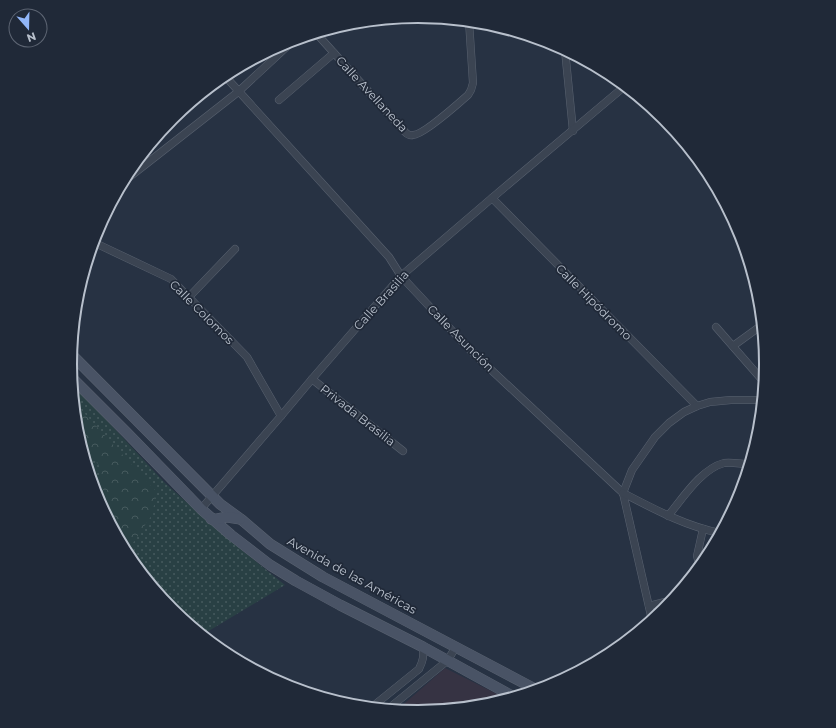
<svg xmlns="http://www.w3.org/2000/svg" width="836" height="728" font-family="Montserrat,sans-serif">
	<defs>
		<pattern id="grass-dots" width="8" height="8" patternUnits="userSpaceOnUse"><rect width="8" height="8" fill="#294044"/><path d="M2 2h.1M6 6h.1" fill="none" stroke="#465a5e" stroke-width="1.8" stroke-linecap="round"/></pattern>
		<pattern id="forest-crowns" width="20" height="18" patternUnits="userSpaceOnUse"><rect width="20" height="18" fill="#294044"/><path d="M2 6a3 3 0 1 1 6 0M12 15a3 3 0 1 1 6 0" fill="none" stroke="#465a5e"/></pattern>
	</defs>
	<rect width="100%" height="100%" fill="#273243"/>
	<polygon fill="#363343" points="445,668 507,699 486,705 418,712 397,710"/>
	<polygon fill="url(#grass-dots)" points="72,383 165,483 222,534 285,585 202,635 172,610 129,557 96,497 77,432"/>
	<path fill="url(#forest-crowns)" d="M74 402 155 490 156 499 150 518 126 553 97 497C100 491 97 487 97 481 98 477 101 473 100 469 99 461 90 457 83 454L77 432Z"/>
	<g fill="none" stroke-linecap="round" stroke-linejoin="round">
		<g stroke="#596270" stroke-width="8">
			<g id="minor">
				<path d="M316 33 405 132C407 134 410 136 413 135 423 135 459 103 468 95L471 90 473 83 469 21"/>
				<polyline points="565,50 573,131"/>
				<polyline points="224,75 389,257 401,276 471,351 623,493 652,620"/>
				<polyline points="279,100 334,53"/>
				<polyline points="123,182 238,92 294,40"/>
				<polyline points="492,198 697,406"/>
				<polyline points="93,242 171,279 247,357 281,416"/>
				<polyline points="189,297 235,249"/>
				<polyline points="716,327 764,382"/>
				<polyline points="733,346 762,325"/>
				<polyline points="312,379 403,451"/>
				<polyline points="623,493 632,470 655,437 669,423 684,412 697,406 710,402 731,400 762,400"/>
				<path d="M623 493C654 509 685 526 720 533"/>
				<polyline points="201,509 281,416 312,379 401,276 492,198 625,86"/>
				<path d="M668 516C683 498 701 469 724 463 732 462 742 464 749 464"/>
				<polyline points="702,563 699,563 697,556 703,529"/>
				<polyline points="649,606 673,600"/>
				<path d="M372 707 419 669C423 661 424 656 423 647"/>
				<polyline points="388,709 447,661 456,647"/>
			</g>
		</g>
		<g stroke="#596270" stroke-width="11">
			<g id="secondary">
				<polyline points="71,354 220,504 242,520 270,544 323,577 537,690"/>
				<polyline points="71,377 127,433 201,509 231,535 270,565 296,581 340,605 423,647 514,697"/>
				<polyline points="211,519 217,519 227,517 240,519"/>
			</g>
		</g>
		<use href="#minor" stroke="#3b4452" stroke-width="7"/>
		<use href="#secondary" stroke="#495365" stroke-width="10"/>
	</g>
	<g text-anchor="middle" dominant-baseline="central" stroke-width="3.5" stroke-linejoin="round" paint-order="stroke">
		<g font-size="12" fill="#b8c0cc" stroke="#202938">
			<text transform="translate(372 94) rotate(47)">Calle Avellaneda</text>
			<text transform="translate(381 300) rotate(-48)">Calle Brasilia</text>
			<text transform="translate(594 302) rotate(45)">Calle Hipódromo</text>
			<text transform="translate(202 312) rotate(45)">Calle Colomos</text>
			<text transform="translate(461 338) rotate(45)">Calle Asunción</text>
			<text transform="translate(358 415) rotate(38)">Privada Brasilia</text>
			<text transform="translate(352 575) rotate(29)">Avenida de las Américas</text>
		</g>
	</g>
	<path d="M0 0H836V728H0ZM77 364a341 341 0 1 1 682 0a341 341 0 1 1-682 0Z" fill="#202938" fill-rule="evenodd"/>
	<path fill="none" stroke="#b8c0cc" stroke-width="2" d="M77 364a341 341 0 1 1 682 0a341 341 0 1 1-682 0Z"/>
	<g transform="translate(28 28) rotate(160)"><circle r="19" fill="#202938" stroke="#5d6573"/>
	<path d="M0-3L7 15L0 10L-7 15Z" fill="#91b6f9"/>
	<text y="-6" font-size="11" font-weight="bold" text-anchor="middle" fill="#b8c0cc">N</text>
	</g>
</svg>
